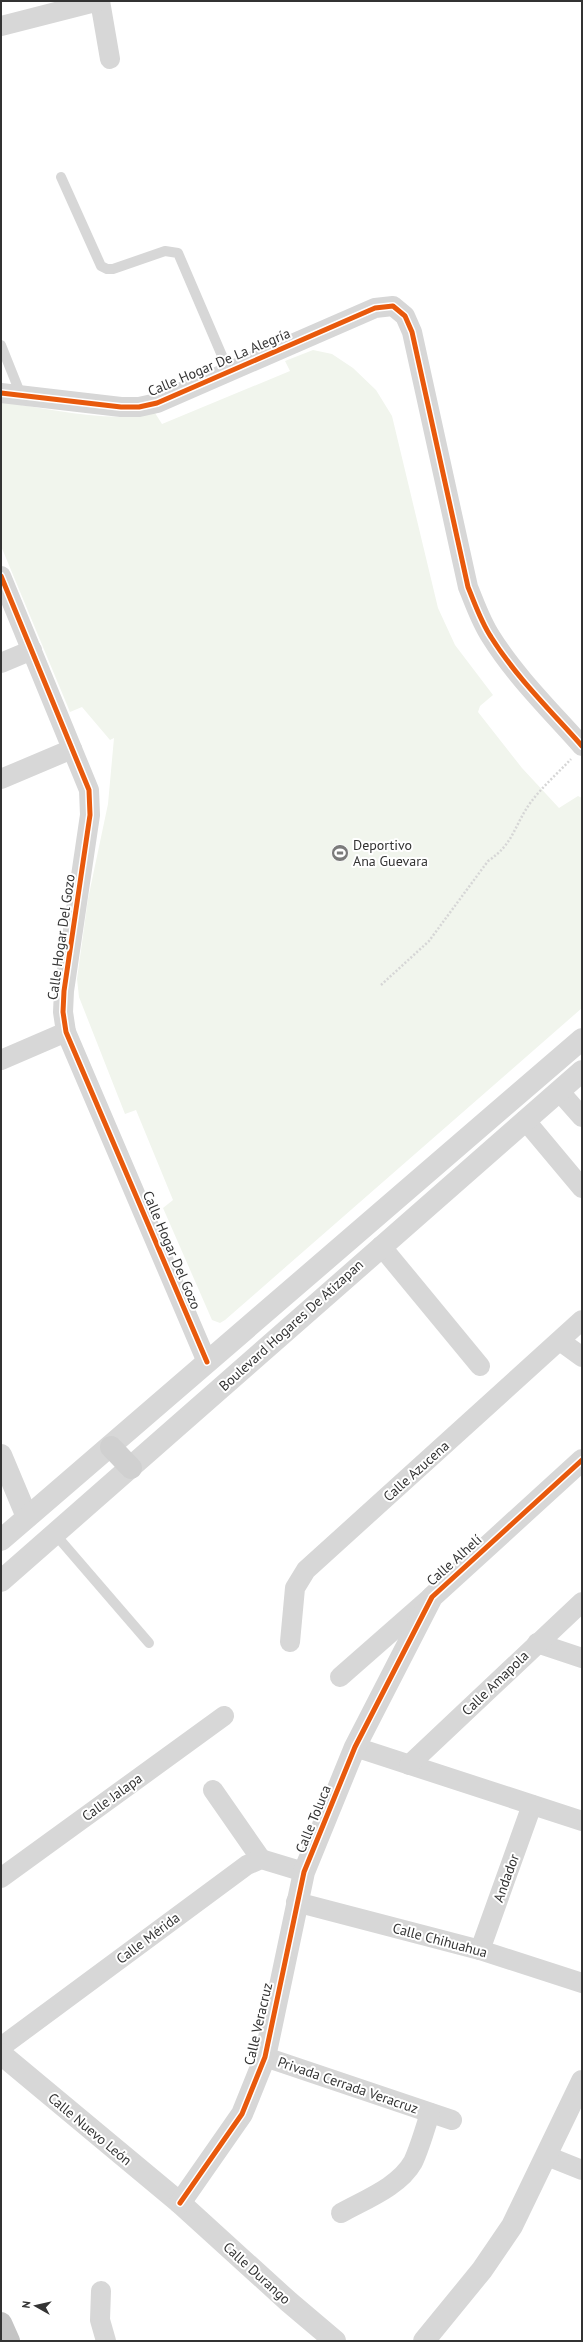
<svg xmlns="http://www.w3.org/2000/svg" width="583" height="2342" font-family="'PT Sans',sans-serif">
	<rect width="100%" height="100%" fill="#fff"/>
	<path fill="#f1f5ed" d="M313 350 332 354 353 368 376 390 392 416 438 608 455 645 493 695 480 706 478 712 522 768 559 808 578 796 582 798V1008L225 1320 220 1323 212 1320 163 1208 173 1200 136 1110 125 1114 79 997 77 979 88 899 108 804 114 738 110 740 82 707 70 712 1 546V402C49 408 107 424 155 413L162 424 290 371 285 361Z"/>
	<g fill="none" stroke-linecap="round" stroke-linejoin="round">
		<path stroke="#d6d6d6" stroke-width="2.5" stroke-dasharray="2 2" stroke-linecap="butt" d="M381 985 429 941 488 861C514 844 514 825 531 802 542 787 558 773 571 759"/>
		<g stroke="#d7d7d7" stroke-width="10">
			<polyline points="61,177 101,266 107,269 113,269 165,251 178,253 229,372"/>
			<polyline points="1,345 21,395"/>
			<polyline points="55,1534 149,1643"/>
		</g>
		<g stroke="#d7d7d7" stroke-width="20">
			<polyline points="100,1 110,59"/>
			<polyline points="1,26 99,1"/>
			<path d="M1 393 121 407H139L157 403 375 308 393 306 405 316 412 332 468 587C475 604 481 622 491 637 516 677 551 711 582 746"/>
			<polyline points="1,576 89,790 90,815 64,991 63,1012 66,1032 207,1362"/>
			<polyline points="1,663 32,650"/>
			<polyline points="1,779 72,749"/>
			<polyline points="1,1060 66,1032"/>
			<polyline points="559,1091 582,1117"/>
			<polyline points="525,1120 582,1188"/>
			<polyline points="381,1246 480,1366"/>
			<polyline points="560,1341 582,1357"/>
			<polyline points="290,1642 295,1588 306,1570 582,1320"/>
			<polyline points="537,1643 582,1658"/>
			<polyline points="340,1677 430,1598"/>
			<polyline points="355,1747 582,1821"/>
			<polyline points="409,1765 582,1602"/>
			<polyline points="213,1790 261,1859"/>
			<polyline points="1,1878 224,1716"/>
			<polyline points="296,1902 480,1950 582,1983"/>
			<polyline points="480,1950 532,1805"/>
			<polyline points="1,2047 247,1865 261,1859 304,1872"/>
			<polyline points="265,2057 452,2120"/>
			<polyline points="547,2156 582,2170"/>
			<path d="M341 2213C364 2200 399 2187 413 2162 420 2147 425 2129 430 2113"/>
			<polyline points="101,2291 100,2320 106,2341"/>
		</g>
		<g stroke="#d7d7d7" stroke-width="22">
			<polyline points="1,1455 27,1517"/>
			<polyline points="1,1540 582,1039"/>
			<polyline points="1,1581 582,1071"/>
			<polyline points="1,2054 180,2203 289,2302 335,2341"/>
			<polyline points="180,2203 242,2114 265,2057 304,1872 355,1747 432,1597 582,1460"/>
			<polyline points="424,2341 482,2270 512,2226 582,2081"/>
		</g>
		<polyline stroke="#d0d0d0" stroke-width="22" points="111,1447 131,1468"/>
		<polyline stroke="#c4c4c4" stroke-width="22" points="1,2323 9,2341"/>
		<g stroke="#fff" stroke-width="8">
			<g id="cycleway">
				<path d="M1 393 121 407H139L157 403 375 308 393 306 405 316 412 332 468 587C475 604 481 622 491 637 516 677 551 711 582 746"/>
				<polyline points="1,576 89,790 90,815 64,991 63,1012 66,1032 207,1362"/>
				<polyline points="180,2203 242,2114 265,2057 304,1872 355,1747 432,1597 582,1460"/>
			</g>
		</g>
		<use href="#cycleway" stroke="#e8590c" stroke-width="5"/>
	</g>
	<defs>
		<g id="stadium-disc" transform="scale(0.9)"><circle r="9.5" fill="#7a7a7a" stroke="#fff"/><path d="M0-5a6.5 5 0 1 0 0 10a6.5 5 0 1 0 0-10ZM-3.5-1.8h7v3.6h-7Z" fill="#fff"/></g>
	</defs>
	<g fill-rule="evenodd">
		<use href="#stadium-disc" x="340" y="853"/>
	</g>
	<g text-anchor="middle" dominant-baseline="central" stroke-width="4" stroke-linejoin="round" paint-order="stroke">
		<g font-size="14" fill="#333" stroke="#fff">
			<text transform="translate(219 362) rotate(-23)">Calle Hogar De La Alegría</text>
			<text transform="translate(61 937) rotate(-82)">Calle Hogar Del Gozo</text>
			<text transform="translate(172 1250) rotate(67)">Calle Hogar Del Gozo</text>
			<text transform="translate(291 1325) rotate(-42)">Boulevard Hogares De Atizapan</text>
			<text transform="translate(416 1471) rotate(-42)">Calle Azucena</text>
			<text transform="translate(454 1560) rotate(-42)">Calle Alhelí</text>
			<text transform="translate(495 1683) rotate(-44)">Calle Amapola</text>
			<text transform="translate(112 1797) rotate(-36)">Calle Jalapa</text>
			<text transform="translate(313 1819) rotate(-68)">Calle Toluca</text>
			<text transform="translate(506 1878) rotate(-70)">Andador</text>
			<text transform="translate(148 1938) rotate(-37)">Calle Mérida</text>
			<text transform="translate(440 1940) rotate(15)">Calle Chihuahua</text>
			<text transform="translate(258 2024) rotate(-77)">Calle Veracruz</text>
			<text transform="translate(348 2085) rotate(19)">Privada Cerrada Veracruz</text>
			<text transform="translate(90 2129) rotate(40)">Calle Nuevo León</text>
			<text transform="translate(257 2273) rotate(42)">Calle Durango</text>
		</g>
		<g font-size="14" fill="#333" stroke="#fff" text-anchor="start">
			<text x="353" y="845">Deportivo<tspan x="353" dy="16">Ana Guevara</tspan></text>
		</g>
	</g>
	<rect width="583" height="2342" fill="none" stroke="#333333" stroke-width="4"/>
	<g transform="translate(36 2306) rotate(278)" stroke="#ffffff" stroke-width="3" paint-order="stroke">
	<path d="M0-3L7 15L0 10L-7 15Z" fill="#333333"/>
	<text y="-6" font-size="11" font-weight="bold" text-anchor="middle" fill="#333333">N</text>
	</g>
</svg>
